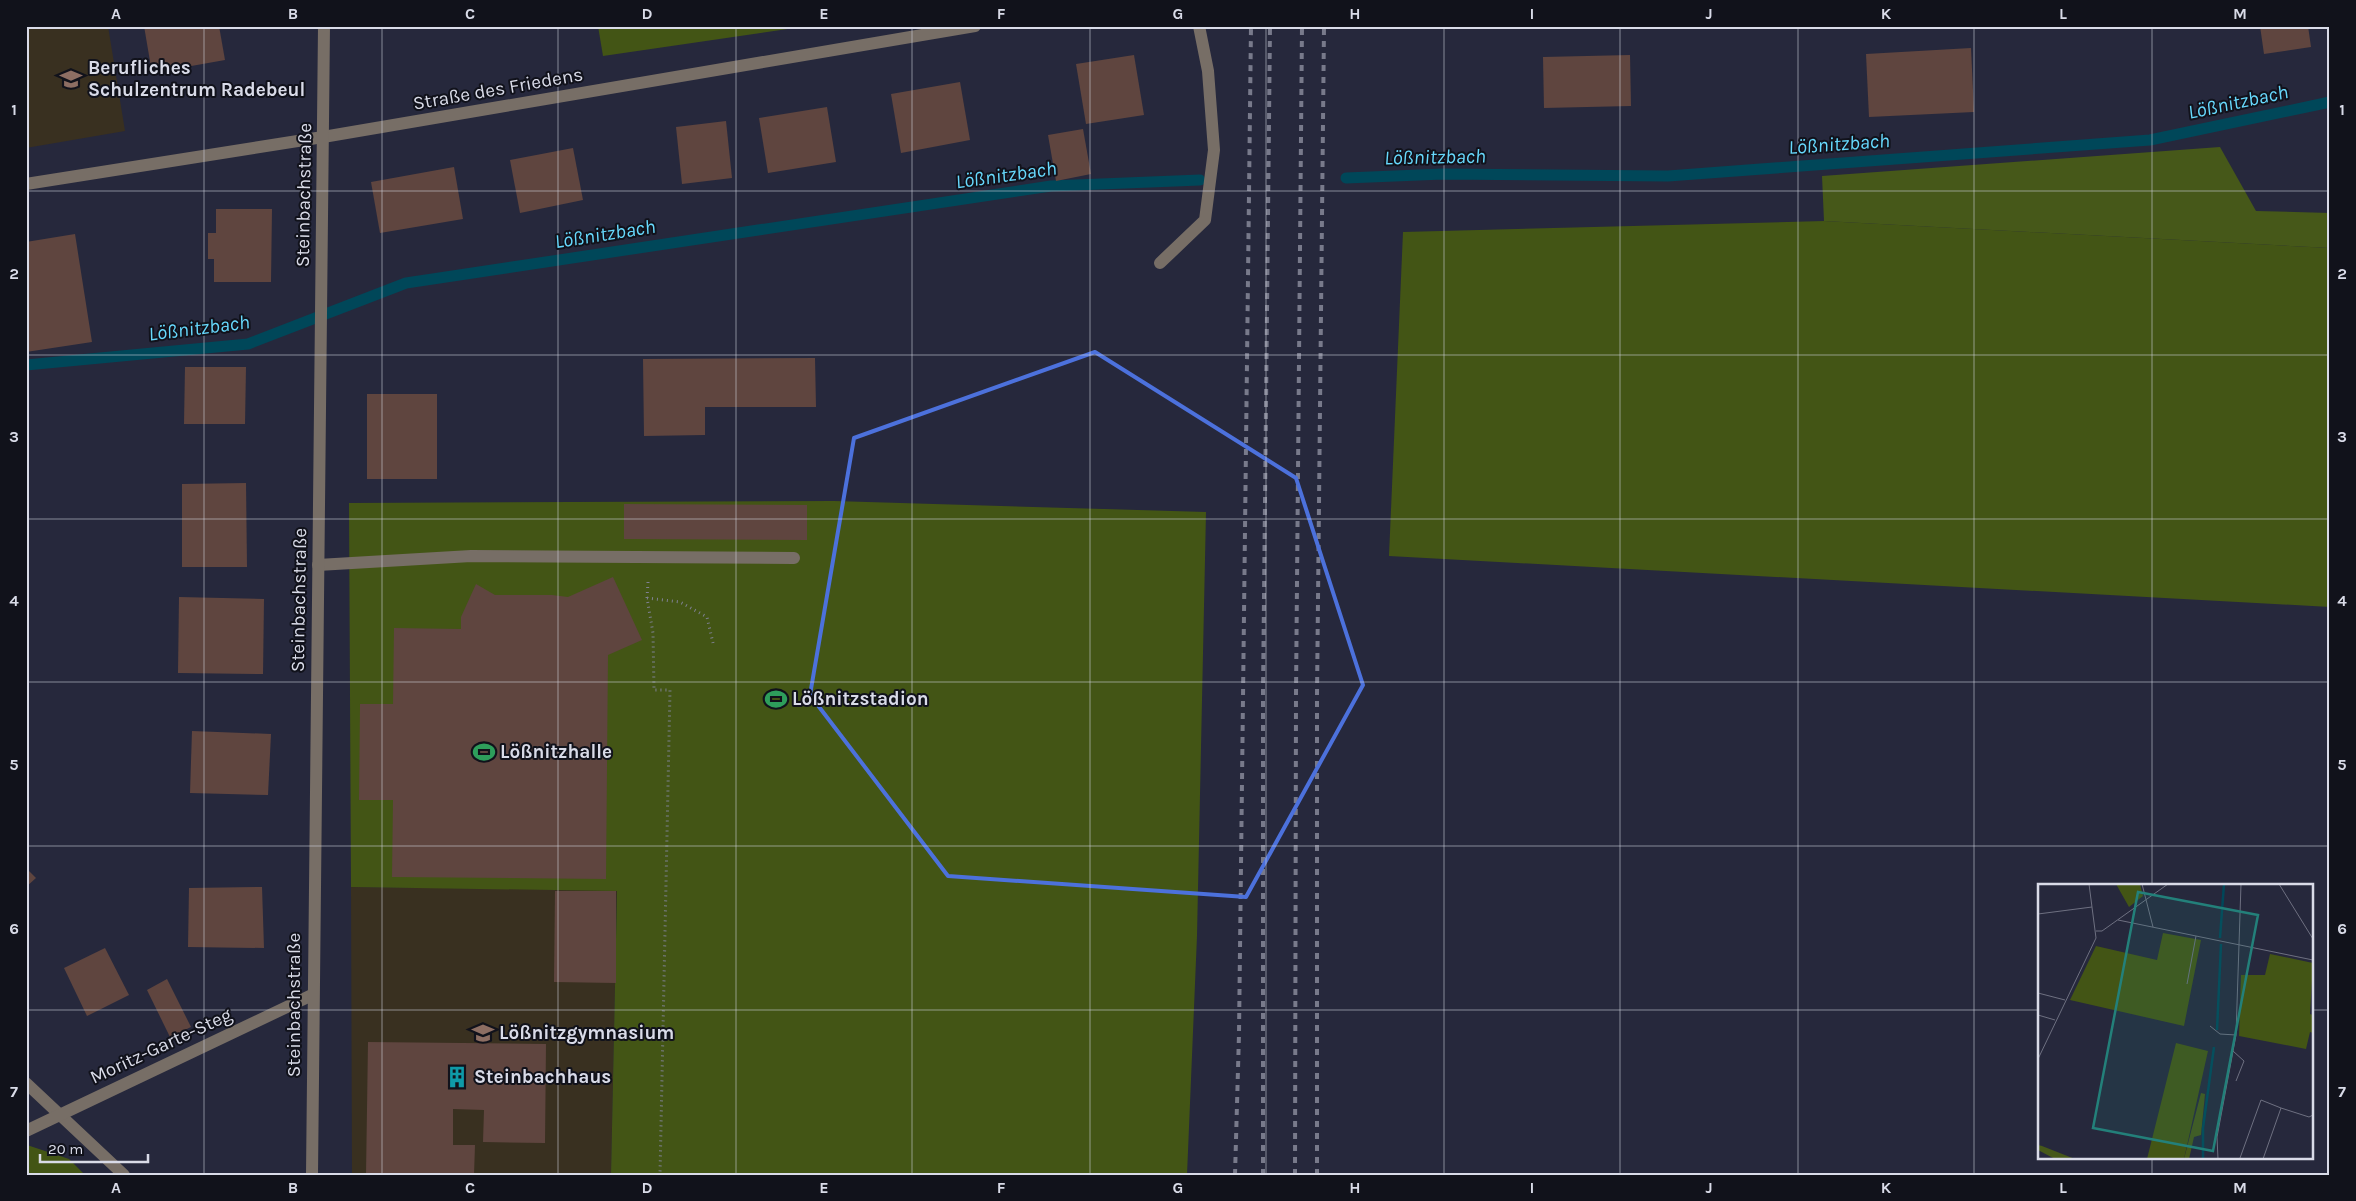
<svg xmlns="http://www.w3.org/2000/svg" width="2356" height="1201" font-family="Karla,sans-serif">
	<rect width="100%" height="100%" fill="#26283c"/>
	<g fill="#393020">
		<polygon points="26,26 108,26 125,131 26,148"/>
		<polygon points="351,887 617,890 611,1175 352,1175"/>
	</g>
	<g fill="#435515">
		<polygon points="598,26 808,26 603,56"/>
		<polygon points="1824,221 2330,248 2330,607 1389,556 1403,232"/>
		<polygon points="834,501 1206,512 1197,936 1187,1175 611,1175 617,891 351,887 349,503"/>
		<polygon points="27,1145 69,1159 85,1175 26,1175"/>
	</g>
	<polygon fill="#465819" points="2220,147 2256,211 2330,213 2330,248 1824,221 1822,176"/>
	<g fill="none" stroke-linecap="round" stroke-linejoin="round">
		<g stroke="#004759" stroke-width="11">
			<polyline points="1346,178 1443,174 1668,176 2150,140 2330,102"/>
			<polyline points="26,365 248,344 406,283 1051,186 1200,180"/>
		</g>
	</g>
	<g fill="#5f453f">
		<polygon points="144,26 219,26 225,60 152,73"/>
		<polygon points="2260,26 2308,26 2311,47 2264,54"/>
		<polygon points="1971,48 1974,112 1869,117 1866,54"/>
		<polygon points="1134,55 1144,115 1086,124 1076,64"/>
		<polygon points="1630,55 1631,106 1544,108 1543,57"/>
		<polygon points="960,82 970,140 901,153 891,94"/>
		<polygon points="827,107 836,162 768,173 759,118"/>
		<polygon points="726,121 732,178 682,184 676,127"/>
		<polygon points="1083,129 1091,174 1056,181 1048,135"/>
		<polygon points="573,148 583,200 520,213 510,160"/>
		<polygon points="454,167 463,219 380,233 371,182"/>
		<polygon points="216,209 272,209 271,282 214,282 214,259 208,259 208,233 216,233"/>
		<polygon points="75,234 92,342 26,352 26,242"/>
		<polygon points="815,358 816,407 705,407 705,435 644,436 643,359"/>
		<polygon points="185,367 246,367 245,424 184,424"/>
		<rect x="367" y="394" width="70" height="85"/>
		<polygon points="246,483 247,567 182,567 182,484"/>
		<polygon points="624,504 807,505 807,540 624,539"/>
		<polygon points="613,577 642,640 608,655 606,879 392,877 393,800 359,800 360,704 393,704 394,628 461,629 461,617 476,584 495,595 552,595 568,597"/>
		<polygon points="179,597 264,599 263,674 178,673"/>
		<polygon points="192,731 271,734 268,795 190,793"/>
		<polygon points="26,868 36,878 26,887"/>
		<polygon points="262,887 264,948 188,947 189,888"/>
		<polygon points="555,891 616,891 616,983 554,982"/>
		<polygon points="105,948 129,995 87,1016 64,968"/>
		<polygon points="167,979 191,1027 170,1037 147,990"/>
		<polygon points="368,1042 546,1044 545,1143 483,1142 484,1110 453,1109 453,1145 475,1145 474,1175 366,1175"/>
	</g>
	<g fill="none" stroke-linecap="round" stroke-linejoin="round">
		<g stroke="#7f8192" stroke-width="3" stroke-dasharray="1 4" stroke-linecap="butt">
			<polyline points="648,582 647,598 653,633 654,690 670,690 660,1175"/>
			<polyline points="647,598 680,602 707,617 713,643"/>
		</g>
		<g stroke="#776e66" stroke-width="12">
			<polyline points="26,184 323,137 975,26"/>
			<polyline points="1160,263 1205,220 1214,150 1208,71 1199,26"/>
			<polyline points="318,565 471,556 794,558"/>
			<polyline points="26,1083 124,1175"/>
			<polyline points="26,1131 312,995"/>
			<polyline points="312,1175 324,26"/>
		</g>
		<g stroke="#787a8b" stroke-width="4" stroke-dasharray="6 6" stroke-linecap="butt">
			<polyline points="1235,1175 1239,1034 1251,26"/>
			<polyline points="1263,1175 1263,692 1270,26"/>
			<polyline points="1295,1175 1296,695 1302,26"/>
			<polyline points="1317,1175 1317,695 1324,26"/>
		</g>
	</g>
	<path fill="none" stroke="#4c71dc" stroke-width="4" stroke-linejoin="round" d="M1095 352 1296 478 1363 685 1246 897 948 876 810 695 854 438Z"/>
	<path fill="none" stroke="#d9dbe8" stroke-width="1" stroke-opacity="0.55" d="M204 26V1175M382 26V1175M558 26V1175M736 26V1175M912 26V1175M1090 26V1175M1266 26V1175M1444 26V1175M1620 26V1175M1798 26V1175M1974 26V1175M2152 26V885M26 191H2330M26 355H2330M26 519H2330M26 682H2330M26 846H2330M26 1010H2040M2312 1010H2330M2152 1157V1175"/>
	<defs>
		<g id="school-bare" transform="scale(1.725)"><path d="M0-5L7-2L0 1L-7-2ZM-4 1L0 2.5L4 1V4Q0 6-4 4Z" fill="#8d6e63" stroke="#11121b" stroke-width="2.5" paint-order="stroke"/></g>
		<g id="stadium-bare" transform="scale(1.725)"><path d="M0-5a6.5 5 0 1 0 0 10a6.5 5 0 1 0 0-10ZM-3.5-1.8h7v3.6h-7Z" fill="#2e9e5b" stroke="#11121b" stroke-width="2.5" paint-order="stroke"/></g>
		<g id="building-bare" transform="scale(1.725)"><path d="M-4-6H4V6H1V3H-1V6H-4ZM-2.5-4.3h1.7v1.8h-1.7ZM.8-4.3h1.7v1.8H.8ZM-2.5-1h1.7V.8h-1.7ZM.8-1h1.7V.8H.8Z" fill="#0f9aa8" stroke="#11121b" stroke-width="2.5" paint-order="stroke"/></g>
	</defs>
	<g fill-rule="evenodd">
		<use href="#school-bare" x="71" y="79"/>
		<use href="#stadium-bare" x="776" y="699"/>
		<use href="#stadium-bare" x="484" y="752"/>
		<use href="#school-bare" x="483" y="1033"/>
		<use href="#building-bare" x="457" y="1077"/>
	</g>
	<g text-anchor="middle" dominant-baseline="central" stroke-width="4" stroke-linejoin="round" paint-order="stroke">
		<g font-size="19" font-weight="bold" fill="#d9dbe8" stroke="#11121b" text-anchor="start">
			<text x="88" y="68">Berufliches<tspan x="88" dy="22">Schulzentrum Radebeul</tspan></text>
			<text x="792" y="699">Lößnitzstadion</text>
			<text x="500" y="752">Lößnitzhalle</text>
			<text x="499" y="1033">Lößnitzgymnasium</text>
			<text x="474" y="1077">Steinbachhaus</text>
		</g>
		<g font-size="19" fill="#d9dbe8" stroke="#11121b">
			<text transform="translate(498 89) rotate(-10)">Straße des Friedens</text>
			<text transform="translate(304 195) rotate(-89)">Steinbachstraße</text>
			<text transform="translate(299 600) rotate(-89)">Steinbachstraße</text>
			<text transform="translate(294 1005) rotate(-90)">Steinbachstraße</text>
			<text transform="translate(161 1046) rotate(-25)">Moritz-Garte-Steg</text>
		</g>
		<g font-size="20" font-style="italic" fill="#67d9fd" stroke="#11121b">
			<text transform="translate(2238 102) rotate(-12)">Lößnitzbach</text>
			<text transform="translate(1839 144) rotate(-4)">Lößnitzbach</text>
			<text transform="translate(1435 157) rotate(-1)">Lößnitzbach</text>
			<text transform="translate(1006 175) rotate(-8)">Lößnitzbach</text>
			<text transform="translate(605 234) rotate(-9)">Lößnitzbach</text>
			<text transform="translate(199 328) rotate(-7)">Lößnitzbach</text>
		</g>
	</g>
	<g transform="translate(2038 884)">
		<rect width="275" height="275" fill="#26283c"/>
		<path d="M78 0H102L105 12 91 23ZM125 49 163 56 146 142 32 116 58 62 119 76ZM232 70 275 79 272 130 275 131V149L272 148 268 165 201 152 203 91H227ZM138 159 170 167 146 275H109Z" fill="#435515"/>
		<path d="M163 209 167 210 163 251 156 253 151 275H146ZM0 261 4 262 37 275H17L0 266Z" fill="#465819"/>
		<path fill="none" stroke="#004759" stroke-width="2.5" d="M182 54 186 0M179 146 183 60M165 275V244L176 163"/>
		<path fill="none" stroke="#6e7081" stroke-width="1" d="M104 0 115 43M241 0 275 55M0 30 54 23M80 36 275 76M58 47H64L130 0M149 100 158 52M0 109 27 116M0 131 17 136M172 142 182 150 198 151M195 167 206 177 198 197M0 175 58 54 51 0M243 224 271 233 275 231M202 274 223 216 243 224 225 275M180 275 179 253 198 151 203 0"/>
		<path fill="#23807a" fill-opacity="0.15" stroke="#23807a" stroke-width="2.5" d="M100 8 220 31 175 267 55 244Z"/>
		<rect width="275" height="275" fill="none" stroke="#d9dbe8" stroke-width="2.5"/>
	</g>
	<rect width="2356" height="1201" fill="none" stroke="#11121b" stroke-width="55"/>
	<path d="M40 1154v8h108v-8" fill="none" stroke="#d9dbe8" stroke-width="2.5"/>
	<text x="48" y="1154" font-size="15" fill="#d9dbe8" stroke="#11121b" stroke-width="4" paint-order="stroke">20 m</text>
	<rect x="28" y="28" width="2300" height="1146" fill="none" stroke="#d9dbe8" stroke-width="2"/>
	<g font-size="16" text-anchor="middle" font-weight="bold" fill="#d9dbe8">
		<text x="116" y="19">A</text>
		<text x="293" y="19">B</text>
		<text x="470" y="19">C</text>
		<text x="647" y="19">D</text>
		<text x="824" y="19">E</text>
		<text x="1001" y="19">F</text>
		<text x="1178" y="19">G</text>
		<text x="1355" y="19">H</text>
		<text x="1532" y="19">I</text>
		<text x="1709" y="19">J</text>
		<text x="1886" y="19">K</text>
		<text x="2063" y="19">L</text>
		<text x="2240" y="19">M</text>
		<text x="14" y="115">1</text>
		<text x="2342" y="115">1</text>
		<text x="14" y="279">2</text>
		<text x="2342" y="279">2</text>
		<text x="14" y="442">3</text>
		<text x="2342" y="442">3</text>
		<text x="14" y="606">4</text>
		<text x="2342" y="606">4</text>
		<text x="14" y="770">5</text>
		<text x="2342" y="770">5</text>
		<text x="14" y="934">6</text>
		<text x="2342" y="934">6</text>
		<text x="14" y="1097">7</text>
		<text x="2342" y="1097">7</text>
		<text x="116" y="1193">A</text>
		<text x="293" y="1193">B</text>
		<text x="470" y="1193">C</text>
		<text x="647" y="1193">D</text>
		<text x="824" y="1193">E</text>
		<text x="1001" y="1193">F</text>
		<text x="1178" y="1193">G</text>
		<text x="1355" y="1193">H</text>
		<text x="1532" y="1193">I</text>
		<text x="1709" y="1193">J</text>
		<text x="1886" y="1193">K</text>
		<text x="2063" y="1193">L</text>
		<text x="2240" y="1193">M</text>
	</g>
</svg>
